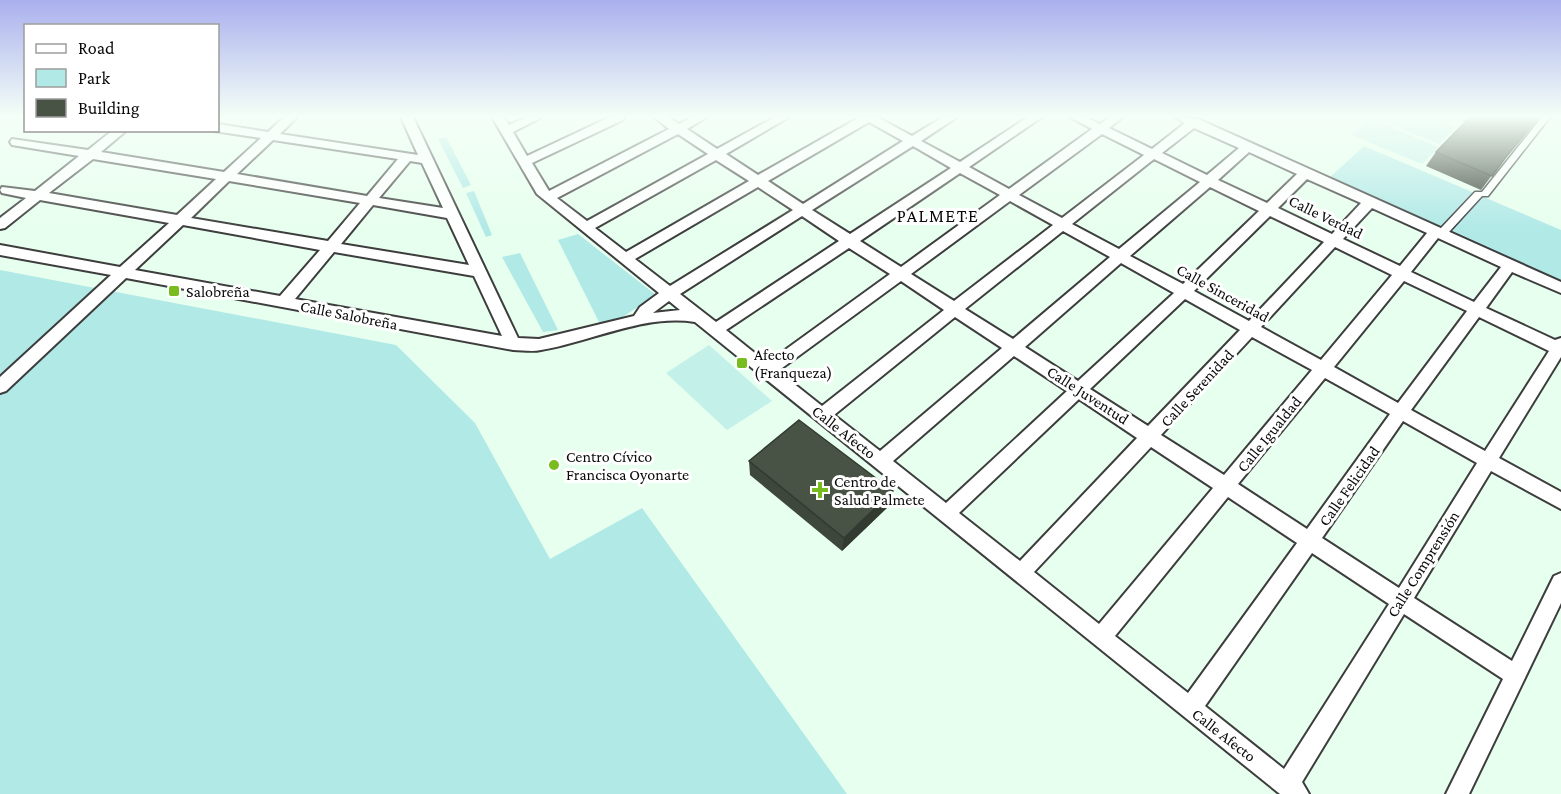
<svg xmlns="http://www.w3.org/2000/svg" width="1561" height="794" font-family="'Crimson Pro',serif">
	<rect width="100%" height="100%" fill="#e7ffee"/>
	<g fill="#b1e9e7">
		<polygon points="446,137 471,185 463,188 438,139"/>
		<polygon points="1364,146 1561,230 1561,282 1329,178"/>
		<polygon points="474,191 492,235 486,237 466,193"/>
		<polygon points="578,234 656,295 603,330 558,240"/>
		<polygon points="520,253 558,330 543,332 502,257"/>
		<polygon points="0,270 396,345 475,423 550,559 642,508 847,794 0,794"/>
	</g>
	<g fill="#c3f0e9">
		<polygon points="1373,117 1429,117 1455,127 1439,144"/>
		<polygon points="1369,118 1438,147 1422,164 1351,135"/>
		<polygon points="709,345 772,401 727,430 666,373"/>
	</g>
	<g fill="none" stroke-linecap="round" stroke-linejoin="round">
		<g stroke="#3d3d3d" stroke-width="3">
			<polygon id="pedestrian" points="1542,117 1550,117 1488,196 1482,196 1449,232 1441,232 1441,228 1475,192 1482,192"/>
		</g>
		<g stroke="#3d3d3d" stroke-width="4">
			<path id="minor" d="M284 117H297L280 134 418 155 401 117H413L518 338 539 339 634 316 640 307 659 293 537 194 492 117H504L509 125 527 117H542L513 132 527 156 610 117H625L623 120 532 163 549 191 669 129 654 117H668L679 124 692 117H707L687 129 717 149 775 117H789L726 154 758 175 860 117H877L912 136 943 117H957L921 141 960 162 1028 117H1042L969 167 1009 189 1092 129 1070 117H1085L1100 124 1110 117H1123L1109 128 1152 149 1185 123 1175 117 1198 119 1561 282V293L1512 272 1486 308 1555 340 1561 338V357L1499 458 1561 492V509L1491 471 1414 598 1512 661 1554 576 1561 573V603L1469 794H1446L1503 679 1404 614 1302 782 1309 794H1280L695 322C643 314 591 342 541 350 532 352 522 350 513 350L126 278 6 391 0 393V377L111 275 0 255V245L120 267 169 223 40 200 5 228 0 229V218L26 198 2 193 0 190 2 187 35 191 79 156 12 145 10 142 12 139 88 150 113 130H127L101 152 224 172 261 138 214 131 218 130V124L268 132ZM869 122 903 141 803 204 768 181ZM1194 128 1239 148 1207 175 1162 153ZM678 134 708 154 587 221 557 198ZM1102 134 1144 155 1062 218 1019 195ZM273 140 398 159 367 196 237 174ZM913 146 951 168 850 234 812 210ZM1249 152 1297 174 1267 203 1218 180ZM93 159 216 179 177 215 49 193ZM1154 159 1200 182 1119 249 1072 224ZM716 160 749 181 626 252 595 228ZM410 161 422 163 443 208 379 198ZM960 173 1000 195 901 267 860 241ZM1307 179 1361 203 1332 234 1278 208ZM229 181 360 203 328 241 191 218ZM758 187 793 210 670 286 635 259ZM1210 187 1259 211 1183 284 1130 256ZM1010 201 1053 225 954 301 911 274ZM373 205 447 218 469 265 341 244ZM1372 208 1427 233 1400 266 1343 239ZM802 216 839 241 716 322 680 294ZM1270 216 1324 242 1249 321 1194 291ZM183 225 320 250 280 296 135 270ZM1063 231 1110 257 1013 339 965 309ZM1438 238 1501 267 1474 302 1411 272ZM1335 247 1392 275 1321 360 1261 327ZM849 248 890 274 767 363 726 330ZM334 252 474 276 502 336 295 299ZM1121 263 1174 293 1078 381 1025 347ZM901 281 944 310 822 406 778 371ZM1404 281 1467 311 1398 403 1334 367ZM1185 299 1240 330 1148 426 1090 389ZM669 301 680 310 653 313ZM955 317 1002 348 880 451 834 415ZM1479 317 1549 351 1485 451 1411 410ZM1252 337 1312 370 1224 475 1161 435ZM1014 356 1067 391 946 503 893 461ZM1325 378 1390 414 1307 529 1238 484ZM1079 399 1137 438 1020 561 959 513ZM1403 421 1477 463 1399 588 1322 538ZM1151 447 1213 488 1099 624 1034 572ZM1228 497 1297 543 1188 693 1115 636ZM1312 553 1389 604 1284 769 1205 706Z"/>
		</g>
		<use href="#pedestrian" fill="#fff" fill-rule="evenodd"/>
		<use href="#minor" fill="#fff" fill-rule="evenodd"/>
	</g>
	<g fill="#3e473c">
		<polygon points="1436,152 1501,163 1481,190 1426,166"/>
		<polygon points="749,461 891,504 842,551 750,475"/>
	</g>
	<polygon fill="#323a31" points="893,491 891,504 842,551 844,538"/>
	<g fill="#485346" stroke="#323a31" stroke-width="1.5">
		<polygon points="1470,117 1539,117 1506,157 1492,176 1436,152"/>
		<polygon points="799,420 893,491 844,538 749,461"/>
	</g>
	<linearGradient id="sky" x2="0" y2="1"><stop stop-color="#aab0ee"/><stop offset="0.51" stop-color="#f4fff7"/><stop offset="1" stop-color="#f4fff7" stop-opacity="0"/></linearGradient>
	<rect width="1561" height="228" fill="url(#sky)"/>
	<g fill="#78bc20" stroke="#fff" stroke-width="2">
		<rect x="168" y="285" width="12" height="12" rx="3"/>
		<rect x="736" y="357" width="12" height="12" rx="3"/>
		<circle cx="554" cy="465" r="6"/>
		<path d="M817 481h6v6h6v6h-6v6h-6v-6h-6v-6h6z"/>
	</g>
	<g text-anchor="middle" dominant-baseline="central" stroke-width="6" stroke-linejoin="round" paint-order="stroke">
		<g font-size="16" fill="#0a0a0a" stroke="#fff">
			<text transform="translate(1326 217) rotate(26)">Calle Verdad</text>
			<text transform="translate(1223 293) rotate(29)">Calle Sinceridad</text>
			<text transform="translate(349 315) rotate(11)">Calle Salobreña</text>
			<text transform="translate(1197 388) rotate(-47)">Calle Serenidad</text>
			<text transform="translate(1088 395) rotate(33)">Calle Juventud</text>
			<text transform="translate(844 432) rotate(38)">Calle Afecto</text>
			<text transform="translate(1269 434) rotate(-51)">Calle Igualdad</text>
			<text transform="translate(1349 486) rotate(-55)">Calle Felicidad</text>
			<text transform="translate(1423 564) rotate(-58)">Calle Comprensión</text>
			<text transform="translate(1224 735) rotate(38)">Calle Afecto</text>
		</g>
		<g font-size="16" fill="#0a0a0a" stroke="#fff" text-anchor="start">
			<text x="186" y="291">Salobreña</text>
			<text x="754" y="354">Afecto<tspan x="754" dy="18">(Franqueza)</tspan></text>
			<text x="566" y="456">Centro Cívico<tspan x="566" dy="18">Francisca Oyonarte</tspan></text>
			<text x="834" y="481">Centro de<tspan x="834" dy="18">Salud Palmete</tspan></text>
		</g>
		<g font-size="18" letter-spacing="1.5" fill="#0a0a0a" stroke="#fff">
			<text x="938" y="216">PALMETE</text>
		</g>
	</g>
	<rect x="24" y="24" width="195" height="108" fill="#ffffff" stroke="#9d9d9d" stroke-width="1.5"/>
	<rect x="36" y="44" width="30" height="9" fill="#ffffff" stroke="#9d9d9d" stroke-width="1.5"/>
	<text x="78" y="54" font-size="18" fill="#0a0a0a">Road</text>
	<rect x="36" y="69" width="30" height="18" fill="#b1e9e7" stroke="#9d9d9d" stroke-width="1.5"/>
	<text x="78" y="84" font-size="18" fill="#0a0a0a">Park</text>
	<rect x="36" y="99" width="30" height="18" fill="#485346" stroke="#9d9d9d" stroke-width="1.5"/>
	<text x="78" y="114" font-size="18" fill="#0a0a0a">Building</text>
</svg>
